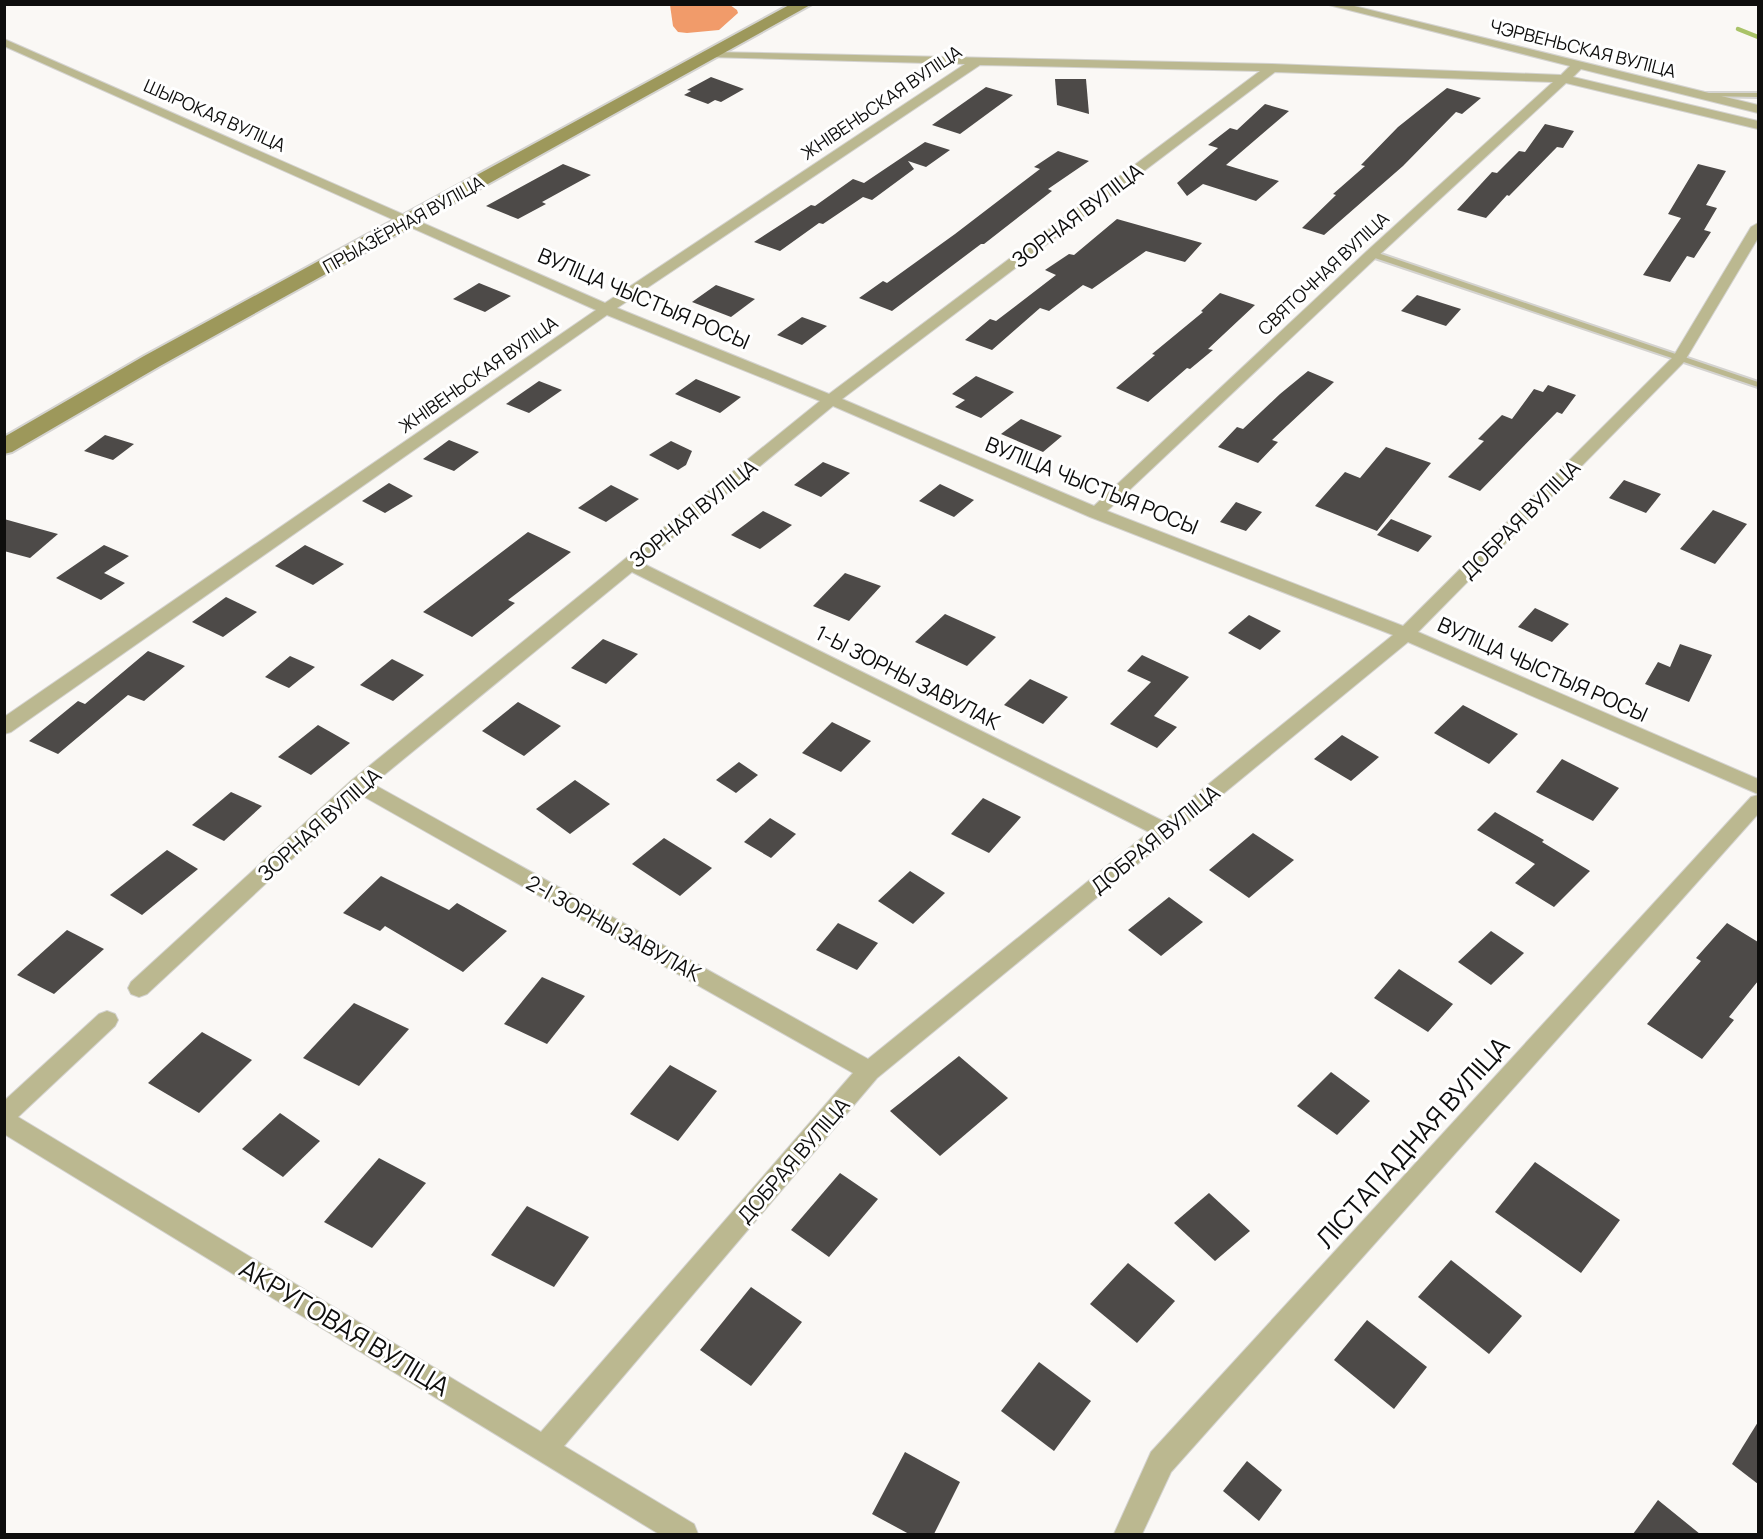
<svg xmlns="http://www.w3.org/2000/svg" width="1763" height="1539" font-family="Manrope,sans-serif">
	<rect width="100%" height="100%" fill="#faf8f5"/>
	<polygon fill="#f19b6a" points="670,5 730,5 737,10 738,13 719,30 687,33 678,32 673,26"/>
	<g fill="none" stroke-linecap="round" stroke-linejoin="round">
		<polyline stroke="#a9c368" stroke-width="4.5" points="1738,29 1758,37"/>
	</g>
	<g fill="#4d4a48">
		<polygon points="711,77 744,89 721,102 715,100 708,104 684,95 691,91 687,90"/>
		<polygon points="1055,79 1086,79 1089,114 1057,105"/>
		<polygon points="986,87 1013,95 960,134 932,125"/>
		<polygon points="1447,88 1481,98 1462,114 1456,112 1403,166 1324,235 1302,228 1336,195 1333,194 1365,166 1361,165 1398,127"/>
		<polygon points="1265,104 1289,111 1226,165 1279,181 1256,201 1203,184 1187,196 1177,183 1218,148 1208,145 1230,128 1237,130"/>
		<polygon points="1545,124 1574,131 1563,148 1557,147 1509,196 1507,195 1486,218 1457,210 1492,172 1497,173 1519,151 1525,152"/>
		<polygon points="925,142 950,150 926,167 908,161 914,169 872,200 863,197 823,224 819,223 780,251 754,242 811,205 815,206 853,179 864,183"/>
		<polygon points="1058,151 1089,161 1048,189 1052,191 984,244 981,244 892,311 859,298 883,281 887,283 955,234 1040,169 1034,167"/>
		<polygon points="563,164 591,175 542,202 546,204 518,219 486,206"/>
		<polygon points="1698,164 1726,171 1706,205 1717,208 1704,230 1711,232 1694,258 1687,256 1670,282 1643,275 1681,218 1668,214"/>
		<polygon points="1117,219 1202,243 1185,262 1146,251 1092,289 1083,285 1049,311 1040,308 992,350 965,340 990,319 996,321 1056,275 1045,270 1069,254 1074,255"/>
		<polygon points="479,283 511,296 485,312 453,299"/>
		<polygon points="716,285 755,299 731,317 692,302"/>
		<polygon points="1220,293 1255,305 1208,349 1213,350 1190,369 1187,368 1148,402 1116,388 1155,355 1152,354 1203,312 1201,311"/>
		<polygon points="1417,295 1461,309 1446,326 1401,311"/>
		<polygon points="802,317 827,326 802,345 777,335"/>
		<polygon points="1308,371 1334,382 1272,440 1278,442 1258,463 1218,447 1237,427 1243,429 1280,394"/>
		<polygon points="976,376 1014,392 981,418 955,407 965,400 952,394"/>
		<polygon points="696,379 741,397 720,413 675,394"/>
		<polygon points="539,381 562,390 529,413 506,404"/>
		<polygon points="1548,385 1576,395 1562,414 1557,412 1480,491 1448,477 1484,441 1478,439 1502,415 1512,419 1534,389 1543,392"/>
		<polygon points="1021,419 1062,436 1043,452 1001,434"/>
		<polygon points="105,435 134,444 113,460 84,451"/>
		<polygon points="449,440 479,452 454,471 423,459"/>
		<polygon points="671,441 692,451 686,465 678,470 649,455"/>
		<polygon points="1386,447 1431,463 1377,531 1315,506 1345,472 1360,478"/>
		<polygon points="823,462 850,473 821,497 794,485"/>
		<polygon points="1624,480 1661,494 1646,513 1609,498"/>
		<polygon points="389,483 413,496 385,513 362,501"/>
		<polygon points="940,484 974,500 954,517 919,501"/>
		<polygon points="611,485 639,499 606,522 578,508"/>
		<polygon points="1236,502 1262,512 1246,531 1220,522"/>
		<polygon points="1713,510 1747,524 1715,564 1680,549"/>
		<polygon points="763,511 792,525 760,549 731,535"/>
		<polygon points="4,519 58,534 30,558 4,551"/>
		<polygon points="1391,519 1432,536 1418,552 1377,535"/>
		<polygon points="528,532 571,552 508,600 515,603 472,637 423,612"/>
		<polygon points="104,545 129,556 104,573 125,583 101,600 56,578"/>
		<polygon points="305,545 344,564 313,585 275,566"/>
		<polygon points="845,573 881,586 849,621 813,606"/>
		<polygon points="226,597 257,612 223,637 192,622"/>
		<polygon points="1535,608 1569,624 1552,642 1518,627"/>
		<polygon points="945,614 996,637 967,666 915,642"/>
		<polygon points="1249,615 1281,631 1260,650 1228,633"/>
		<polygon points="603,639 638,654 606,684 571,668"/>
		<polygon points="1680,644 1712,655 1689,702 1645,684 1658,662 1670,667"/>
		<polygon points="148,651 185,666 144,701 128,695 58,754 29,741 78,701 85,704"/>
		<polygon points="1142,655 1189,677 1154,716 1177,727 1157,748 1110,724 1151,682 1127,671"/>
		<polygon points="290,656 315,667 289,688 265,677"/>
		<polygon points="392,659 424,675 393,701 360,685"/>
		<polygon points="1030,679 1068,697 1043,724 1004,705"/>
		<polygon points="518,702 561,726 524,756 482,731"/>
		<polygon points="1463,705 1518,734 1489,764 1434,733"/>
		<polygon points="832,722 871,741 841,772 802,753"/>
		<polygon points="318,725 350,743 311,775 278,757"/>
		<polygon points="1342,735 1379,757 1351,781 1314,759"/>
		<polygon points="1562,759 1619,788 1593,821 1536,792"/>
		<polygon points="739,762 758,775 736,793 716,780"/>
		<polygon points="575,780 610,804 570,834 536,809"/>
		<polygon points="231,792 262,806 224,841 192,825"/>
		<polygon points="983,798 1021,817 989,853 951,834"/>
		<polygon points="1495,812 1544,840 1542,842 1590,871 1554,907 1515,883 1535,864 1477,830"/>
		<polygon points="770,818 796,834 771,858 744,842"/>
		<polygon points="1253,833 1294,860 1249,898 1209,870"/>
		<polygon points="664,838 712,868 680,896 632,864"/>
		<polygon points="167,850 198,869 142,915 110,895"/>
		<polygon points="910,871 945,893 913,924 878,901"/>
		<polygon points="381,876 449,910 457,903 507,931 463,972 385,926 380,931 343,913"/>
		<polygon points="1169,897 1203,922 1161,956 1128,930"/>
		<polygon points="838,923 878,943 857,970 816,950"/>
		<polygon points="1727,923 1758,942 1758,981 1729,1017 1734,1020 1702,1059 1647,1024 1701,961 1696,958"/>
		<polygon points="67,930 104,949 54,994 17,975"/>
		<polygon points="1491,931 1524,953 1491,985 1458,962"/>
		<polygon points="1399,969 1453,1004 1428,1032 1374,998"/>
		<polygon points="542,977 585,996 547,1044 504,1024"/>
		<polygon points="354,1003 409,1029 359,1086 303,1058"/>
		<polygon points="202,1032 252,1060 199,1113 148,1083"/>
		<polygon points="959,1056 1008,1098 940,1156 890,1111"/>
		<polygon points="670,1065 717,1091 678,1141 630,1114"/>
		<polygon points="1331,1072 1370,1101 1337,1135 1297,1106"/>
		<polygon points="280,1113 320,1141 283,1177 242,1149"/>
		<polygon points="379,1158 426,1183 372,1248 324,1222"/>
		<polygon points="1535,1162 1620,1220 1581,1273 1495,1212"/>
		<polygon points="840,1173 878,1199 829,1257 791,1230"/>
		<polygon points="1209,1193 1250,1231 1215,1261 1174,1223"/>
		<polygon points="527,1206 589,1237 554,1287 491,1255"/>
		<polygon points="1451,1260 1522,1316 1489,1354 1418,1297"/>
		<polygon points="1128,1263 1175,1301 1137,1343 1090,1304"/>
		<polygon points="751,1287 802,1322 751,1386 700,1350"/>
		<polygon points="1367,1320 1427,1367 1394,1409 1334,1360"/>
		<polygon points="1039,1362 1091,1401 1054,1451 1001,1411"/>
		<polygon points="1758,1422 1758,1484 1732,1464"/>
		<polygon points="905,1452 960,1482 934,1534 909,1534 872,1514"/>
		<polygon points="1247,1461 1282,1490 1259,1521 1223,1491"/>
		<polygon points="1658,1500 1700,1534 1633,1534"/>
	</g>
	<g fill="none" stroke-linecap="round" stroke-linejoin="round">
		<g stroke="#d4d3d0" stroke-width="4">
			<g id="lane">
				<polygon points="1705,93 1758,93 1758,97 1703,96 1702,95"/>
				<polygon points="1369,252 1375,252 1758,382 1758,387 1369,256"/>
			</g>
		</g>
		<g stroke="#d4d3d0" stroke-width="2">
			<g id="street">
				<path d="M1325 4H1346L1758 105V113L1581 69 1573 77 1758 121V129L1566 83 1377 257 1107 511 1403 626 1673 357 1751 227 1758 223V238L1684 362 1418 632 1758 779V794L1408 642 877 1078 564 1446 694 1524 698 1534H659L4 1134V1101L99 1014 107 1011 115 1014 118 1020 115 1026 18 1117 541 1432 853 1073 361 795 147 994 139 997 131 994 128 988 131 982 352 780 820 401 607 315 11 732 4 734V717L596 310 4 46V39L605 303 965 64 708 57V53L712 52 1272 64 1561 75 1570 66ZM980 65 1260 71 829 394 617 308ZM1275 72 1553 82 1367 251 1094 506 842 399ZM833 406 1090 517 1393 635 1163 821 642 563ZM632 572 1149 832 868 1059 373 784Z"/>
				<polygon points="1758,795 1758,814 1171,1472 1142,1534 1114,1534 1151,1452 1751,797"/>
			</g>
		</g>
		<g stroke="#d4d3d0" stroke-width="4">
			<polygon id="secondary" points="791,4 812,4 160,366 12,452 4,454 4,437 144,356"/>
		</g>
		<use href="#lane" fill="#bbb890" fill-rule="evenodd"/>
		<use href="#street" fill="#bbb890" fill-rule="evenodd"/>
		<use href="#secondary" fill="#9d985b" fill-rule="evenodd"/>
	</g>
	<g text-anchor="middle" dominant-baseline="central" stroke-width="6" stroke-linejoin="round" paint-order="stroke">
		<g font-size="18" fill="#0e0e0d" stroke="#fff">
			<text transform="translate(1583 48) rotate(14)">ЧЭРВЕНЬСКАЯ ВУЛІЦА</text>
			<text transform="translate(881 102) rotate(-34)">ЖНІВЕНЬСКАЯ ВУЛІЦА</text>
			<text transform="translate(215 115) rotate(24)">ШЫРОКАЯ ВУЛІЦА</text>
			<text transform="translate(403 224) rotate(-29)">ПРЫАЗЁРНАЯ ВУЛІЦА</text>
			<text transform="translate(1323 273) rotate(-43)">СВЯТОЧНАЯ ВУЛІЦА</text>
			<text transform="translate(478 374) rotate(-35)">ЖНІВЕНЬСКАЯ ВУЛІЦА</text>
		</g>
		<g font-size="21" fill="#0e0e0d" stroke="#fff">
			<text transform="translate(1077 215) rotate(-37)">ЗОРНАЯ ВУЛІЦА</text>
			<text transform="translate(644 298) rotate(23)">ВУЛІЦА ЧЫСТЫЯ РОСЫ</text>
			<text transform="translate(1092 485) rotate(22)">ВУЛІЦА ЧЫСТЫЯ РОСЫ</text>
			<text transform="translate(693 513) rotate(-39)">ЗОРНАЯ ВУЛІЦА</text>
			<text transform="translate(1520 519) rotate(-45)">ДОБРАЯ ВУЛІЦА</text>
			<text transform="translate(1543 669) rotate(24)">ВУЛІЦА ЧЫСТЫЯ РОСЫ</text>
			<text transform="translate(908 677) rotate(27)">1-Ы ЗОРНЫ ЗАВУЛАК</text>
			<text transform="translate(319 824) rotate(-42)">ЗОРНАЯ ВУЛІЦА</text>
			<text transform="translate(1155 839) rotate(-39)">ДОБРАЯ ВУЛІЦА</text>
			<text transform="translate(614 928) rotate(29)">2-І ЗОРНЫ ЗАВУЛАК</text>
			<text transform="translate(793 1160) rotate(-49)">ДОБРАЯ ВУЛІЦА</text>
		</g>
		<g font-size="26" fill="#0e0e0d" stroke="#fff">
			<text transform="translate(1412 1142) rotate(-48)">ЛІСТАПАДНАЯ ВУЛІЦА</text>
			<text transform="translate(345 1327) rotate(31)">АКРУГОВАЯ ВУЛІЦА</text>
		</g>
	</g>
	<rect width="1763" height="1539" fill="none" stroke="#0e0e0d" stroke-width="12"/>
</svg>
